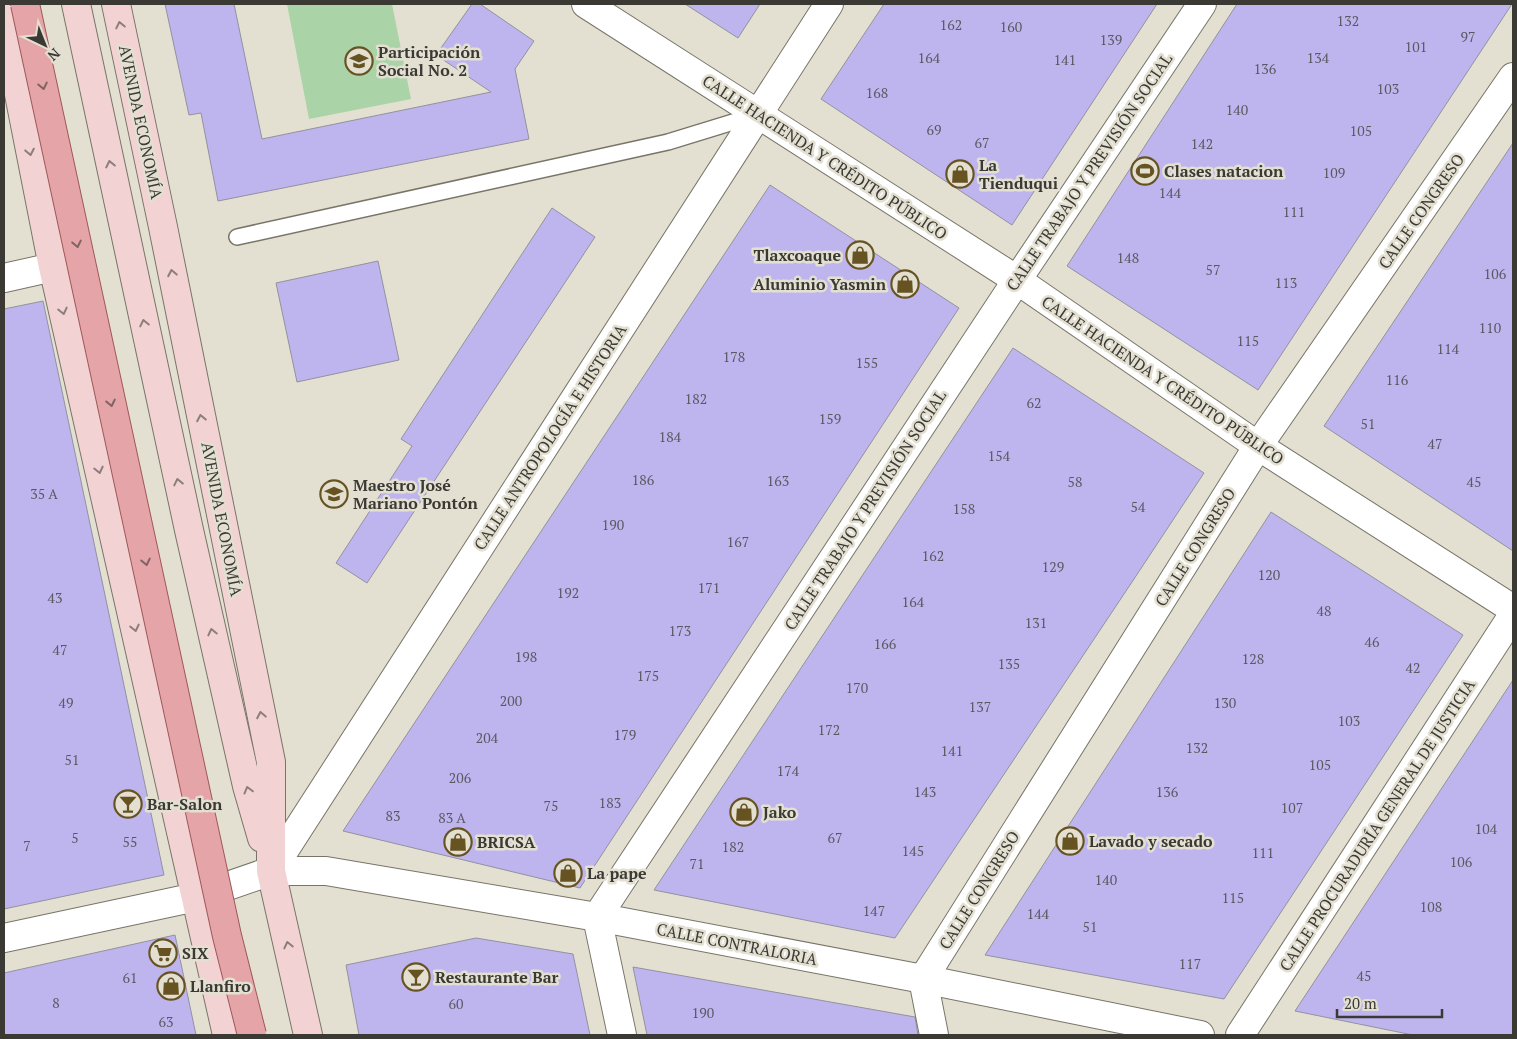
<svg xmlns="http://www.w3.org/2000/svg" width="1517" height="1039" font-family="'PT Serif',serif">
	<rect width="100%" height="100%" fill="#e3e0d2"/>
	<polygon fill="#aad3a7" points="287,4 392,4 411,99 309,119"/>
	<g fill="#bfb5ee" stroke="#93919e">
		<polygon points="165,4 234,4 262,139 491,92 436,55 472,4 480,4 534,41 515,69 529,139 218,201 201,113 189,115"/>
		<polygon points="685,4 760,4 738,38"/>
		<polygon points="884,4 1157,4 1012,225 821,99"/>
		<polygon points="1237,4 1512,4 1258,390 1067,266"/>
		<polygon points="1513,143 1513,551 1324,426"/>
		<polygon points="770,185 959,308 580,888 343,831"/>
		<polygon points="552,208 595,237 367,583 336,563 412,446 401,439"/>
		<polygon points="378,261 399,360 297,382 276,283"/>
		<polygon points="43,301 164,875 4,909 4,309"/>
		<polygon points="1013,348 1204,473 1134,579 895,938 654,890"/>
		<polygon points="1271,512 1463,635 1224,999 985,955"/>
		<polygon points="1513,680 1513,1035 1413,1035 1295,1011"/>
		<polygon points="175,935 196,1035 4,1035 4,973"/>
		<polygon points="476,938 573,954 590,1035 359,1035 346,965"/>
		<polygon points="633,967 915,1017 918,1035 647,1035"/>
	</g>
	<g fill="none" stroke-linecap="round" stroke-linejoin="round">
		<g stroke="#787568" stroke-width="18">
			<polyline id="lane" points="237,237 668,142 756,115"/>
		</g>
		<g stroke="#787568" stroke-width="30">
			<g id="street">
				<polyline points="586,4 1017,280 1258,446 1513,609"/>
				<polyline points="4,278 53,267"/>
				<polyline points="271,871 829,4"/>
				<polyline points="4,938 196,897 271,871 326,871 597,917 923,979 1200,1035"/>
				<polyline points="622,1035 597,917 1017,280 1202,4"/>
				<polyline points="934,1035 923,979 1258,446 1513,77"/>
				<polyline points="1240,1035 1513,615"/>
			</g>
		</g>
		<g stroke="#787568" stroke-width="30">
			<g id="secondary">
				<polyline points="76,4 189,530 247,786 262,838"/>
				<polyline points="116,4 163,227 271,762 271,871 308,1035"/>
				<polyline points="4,18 53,267 227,1035"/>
			</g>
		</g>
		<use href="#lane" stroke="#fff" stroke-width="15"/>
		<use href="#street" stroke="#fff" stroke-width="28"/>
		<use href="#secondary" stroke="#f2d2d3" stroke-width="28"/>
		<g stroke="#9e5859" stroke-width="30" stroke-linecap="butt">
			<polyline id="primary-bridge" points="25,4 227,936 252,1035"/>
		</g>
		<use href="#primary-bridge" stroke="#e5a4a7" stroke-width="28"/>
	</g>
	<defs><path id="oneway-chevron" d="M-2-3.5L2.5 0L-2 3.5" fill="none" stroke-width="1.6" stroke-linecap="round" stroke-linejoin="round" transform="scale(1.25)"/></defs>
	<g stroke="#8d7e7c">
		<use href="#oneway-chevron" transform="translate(120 25) rotate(-102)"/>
		<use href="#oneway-chevron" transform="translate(30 152) rotate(79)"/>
		<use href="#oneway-chevron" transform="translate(110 164) rotate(-102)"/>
		<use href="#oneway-chevron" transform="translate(172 273) rotate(-101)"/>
		<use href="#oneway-chevron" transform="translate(63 311) rotate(77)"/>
		<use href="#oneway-chevron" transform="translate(144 323) rotate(-102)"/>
		<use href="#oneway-chevron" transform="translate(201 418) rotate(-101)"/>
		<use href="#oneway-chevron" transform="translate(99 470) rotate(77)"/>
		<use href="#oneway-chevron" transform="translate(178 482) rotate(-102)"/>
		<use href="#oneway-chevron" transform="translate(135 628) rotate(77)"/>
		<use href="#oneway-chevron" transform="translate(212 632) rotate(-103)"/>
		<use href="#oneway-chevron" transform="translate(261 715) rotate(-101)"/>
		<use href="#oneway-chevron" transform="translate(248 790) rotate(-105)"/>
		<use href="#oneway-chevron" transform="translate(288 945) rotate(-103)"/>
	</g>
	<g stroke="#7e6462">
		<use href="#oneway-chevron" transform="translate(43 86) rotate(78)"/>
		<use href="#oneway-chevron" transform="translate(77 244) rotate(78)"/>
		<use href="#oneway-chevron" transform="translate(111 403) rotate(78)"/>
		<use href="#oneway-chevron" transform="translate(146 562) rotate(78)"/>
	</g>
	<defs>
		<g id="school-ring" transform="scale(1.4375)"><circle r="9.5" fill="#e3e0d2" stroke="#675322" stroke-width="1.5"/><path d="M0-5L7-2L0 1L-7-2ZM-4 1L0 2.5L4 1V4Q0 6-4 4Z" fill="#675322"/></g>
		<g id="stadium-ring" transform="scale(1.4375)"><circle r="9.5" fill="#e3e0d2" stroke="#675322" stroke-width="1.5"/><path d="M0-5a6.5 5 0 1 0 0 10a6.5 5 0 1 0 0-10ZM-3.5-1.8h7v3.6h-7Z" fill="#675322"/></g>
		<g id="shop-ring" transform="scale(1.4375)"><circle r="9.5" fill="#e3e0d2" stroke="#675322" stroke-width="1.5"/><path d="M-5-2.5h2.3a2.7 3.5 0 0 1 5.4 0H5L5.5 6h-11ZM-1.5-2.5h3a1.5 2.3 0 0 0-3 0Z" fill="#675322"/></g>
		<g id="bar-ring" transform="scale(1.4375)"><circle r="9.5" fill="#e3e0d2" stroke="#675322" stroke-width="1.5"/><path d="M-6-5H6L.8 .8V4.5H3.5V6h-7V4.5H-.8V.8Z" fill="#675322"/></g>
		<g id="supermarket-ring" transform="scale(1.4375)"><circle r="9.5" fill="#e3e0d2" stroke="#675322" stroke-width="1.5"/><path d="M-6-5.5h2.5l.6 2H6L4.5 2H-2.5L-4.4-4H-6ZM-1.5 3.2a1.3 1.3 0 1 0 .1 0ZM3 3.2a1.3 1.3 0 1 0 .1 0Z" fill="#675322"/></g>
	</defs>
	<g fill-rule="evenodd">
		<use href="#school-ring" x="359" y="61"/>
		<use href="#stadium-ring" x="1145" y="171"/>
		<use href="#shop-ring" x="960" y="174"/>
		<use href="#shop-ring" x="860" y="255"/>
		<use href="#shop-ring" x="905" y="284"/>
		<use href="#school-ring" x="334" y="494"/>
		<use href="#bar-ring" x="128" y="804"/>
		<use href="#shop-ring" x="744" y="812"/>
		<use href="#shop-ring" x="1070" y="841"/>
		<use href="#shop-ring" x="458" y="842"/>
		<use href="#shop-ring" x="568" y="873"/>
		<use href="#supermarket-ring" x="163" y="953"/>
		<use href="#bar-ring" x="416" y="977"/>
		<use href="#shop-ring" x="171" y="986"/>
	</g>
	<g text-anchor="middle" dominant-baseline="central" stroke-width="5" stroke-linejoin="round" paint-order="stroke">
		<g font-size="14" fill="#5b5862">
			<text x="1348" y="20">132</text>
			<text x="951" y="24">162</text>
			<text x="1011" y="26">160</text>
			<text x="1468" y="36">97</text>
			<text x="1111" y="39">139</text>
			<text x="1416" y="46">101</text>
			<text x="929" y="57">164</text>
			<text x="1318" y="57">134</text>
			<text x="1065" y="59">141</text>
			<text x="1265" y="68">136</text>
			<text x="1388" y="88">103</text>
			<text x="877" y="92">168</text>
			<text x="1237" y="109">140</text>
			<text x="934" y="129">69</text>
			<text x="1361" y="130">105</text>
			<text x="982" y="142">67</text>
			<text x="1202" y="143">142</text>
			<text x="1334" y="172">109</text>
			<text x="1170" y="192">144</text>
			<text x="1294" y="211">111</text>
			<text x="1128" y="257">148</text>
			<text x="1213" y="269">57</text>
			<text x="1495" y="273">106</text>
			<text x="1286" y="282">113</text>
			<text x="1490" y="327">110</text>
			<text x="1248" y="340">115</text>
			<text x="1448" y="348">114</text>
			<text x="734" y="356">178</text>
			<text x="867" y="362">155</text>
			<text x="1397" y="379">116</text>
			<text x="696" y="398">182</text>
			<text x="1034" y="402">62</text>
			<text x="830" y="418">159</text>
			<text x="1368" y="423">51</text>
			<text x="670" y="436">184</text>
			<text x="1435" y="443">47</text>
			<text x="999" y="455">154</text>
			<text x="643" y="479">186</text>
			<text x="778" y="480">163</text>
			<text x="1075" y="481">58</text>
			<text x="1474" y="481">45</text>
			<text x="44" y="493">35 A</text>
			<text x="1138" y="506">54</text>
			<text x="964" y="508">158</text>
			<text x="613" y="524">190</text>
			<text x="738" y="541">167</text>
			<text x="933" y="555">162</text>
			<text x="1053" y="566">129</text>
			<text x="1269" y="574">120</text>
			<text x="709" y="587">171</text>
			<text x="568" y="592">192</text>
			<text x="55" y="597">43</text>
			<text x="913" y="601">164</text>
			<text x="1324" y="610">48</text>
			<text x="1036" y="622">131</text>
			<text x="680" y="630">173</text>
			<text x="1372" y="641">46</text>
			<text x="885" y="643">166</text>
			<text x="60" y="649">47</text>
			<text x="526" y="656">198</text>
			<text x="1253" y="658">128</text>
			<text x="1009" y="663">135</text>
			<text x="1413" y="667">42</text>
			<text x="648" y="675">175</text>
			<text x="857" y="687">170</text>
			<text x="511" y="700">200</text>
			<text x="66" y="702">49</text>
			<text x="1225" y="702">130</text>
			<text x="980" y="706">137</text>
			<text x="1349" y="720">103</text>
			<text x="829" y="729">172</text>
			<text x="625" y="734">179</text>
			<text x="487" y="737">204</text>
			<text x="1197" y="747">132</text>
			<text x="952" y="750">141</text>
			<text x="72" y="759">51</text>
			<text x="1320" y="764">105</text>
			<text x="788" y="770">174</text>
			<text x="460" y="777">206</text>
			<text x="925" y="791">143</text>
			<text x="1167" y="791">136</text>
			<text x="610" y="802">183</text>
			<text x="551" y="805">75</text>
			<text x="1292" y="807">107</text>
			<text x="393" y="815">83</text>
			<text x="452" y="817">83 A</text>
			<text x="1486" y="828">104</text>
			<text x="75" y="837">5</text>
			<text x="835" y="837">67</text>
			<text x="130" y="841">55</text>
			<text x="27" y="845">7</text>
			<text x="733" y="846">182</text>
			<text x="913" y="850">145</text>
			<text x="1263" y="852">111</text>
			<text x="1461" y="861">106</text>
			<text x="697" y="863">71</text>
			<text x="1106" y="879">140</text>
			<text x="1233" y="897">115</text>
			<text x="1431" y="906">108</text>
			<text x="874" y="910">147</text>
			<text x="1038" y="913">144</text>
			<text x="1090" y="926">51</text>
			<text x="1190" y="963">117</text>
			<text x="1364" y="975">45</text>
			<text x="130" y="977">61</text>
			<text x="56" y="1002">8</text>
			<text x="456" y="1003">60</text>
			<text x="703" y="1012">190</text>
			<text x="166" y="1021">63</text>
		</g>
		<g font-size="16" font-weight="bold" fill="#3a3934" stroke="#e3e0d2" text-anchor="start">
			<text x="378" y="52">Participación<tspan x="378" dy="18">Social No. 2</tspan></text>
			<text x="979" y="165">La<tspan x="979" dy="18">Tienduqui</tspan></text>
			<text x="1164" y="171">Clases natacion</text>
			<text x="841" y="255" text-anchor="end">Tlaxcoaque</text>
			<text x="886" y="284" text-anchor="end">Aluminio Yasmin</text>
			<text x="353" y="485">Maestro José<tspan x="353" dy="18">Mariano Pontón</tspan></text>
			<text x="147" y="804">Bar-Salon</text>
			<text x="763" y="812">Jako</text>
			<text x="1089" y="841">Lavado y secado</text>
			<text x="477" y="842">BRICSA</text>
			<text x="587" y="873">La pape</text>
			<text x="182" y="953">SIX</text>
			<text x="435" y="977">Restaurante Bar</text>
			<text x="190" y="986">Llanfiro</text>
		</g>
		<g font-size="16" fill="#3a3934" stroke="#e3e0d2">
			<text transform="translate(141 122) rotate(78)">AVENIDA ECONOMÍA</text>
			<text transform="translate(825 157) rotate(33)">CALLE HACIENDA Y CRÉDITO PÚBLICO</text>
			<text transform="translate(1089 172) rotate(-56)">CALLE TRABAJO Y PREVISIÓN SOCIAL</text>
			<text transform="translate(1421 211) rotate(-55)">CALLE CONGRESO</text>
			<text transform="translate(1163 380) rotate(34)">CALLE HACIENDA Y CRÉDITO PÚBLICO</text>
			<text transform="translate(550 437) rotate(-57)">CALLE ANTROPOLOGÍA E HISTORIA</text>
			<text transform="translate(865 510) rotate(-57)">CALLE TRABAJO Y PREVISIÓN SOCIAL</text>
			<text transform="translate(222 519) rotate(79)">AVENIDA ECONOMÍA</text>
			<text transform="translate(1195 547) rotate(-58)">CALLE CONGRESO</text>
			<text transform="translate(1377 825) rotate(-57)">CALLE PROCURADURÍA GENERAL DE JUSTICIA</text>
			<text transform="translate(979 890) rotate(-58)">CALLE CONGRESO</text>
			<text transform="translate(737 944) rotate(11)">CALLE CONTRALORIA</text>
		</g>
	</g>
	<rect width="1517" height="1039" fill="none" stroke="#3a3934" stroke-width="10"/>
	<g transform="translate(45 45) rotate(137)" stroke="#e3e0d2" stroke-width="4" paint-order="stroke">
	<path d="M0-4L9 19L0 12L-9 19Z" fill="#3a3934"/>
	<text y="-8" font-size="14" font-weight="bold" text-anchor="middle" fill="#3a3934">N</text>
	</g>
	<path d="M1337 1009v8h105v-8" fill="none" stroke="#3a3934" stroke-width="2.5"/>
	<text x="1344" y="1009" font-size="15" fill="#3a3934" stroke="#e3e0d2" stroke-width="4" paint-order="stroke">20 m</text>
</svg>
